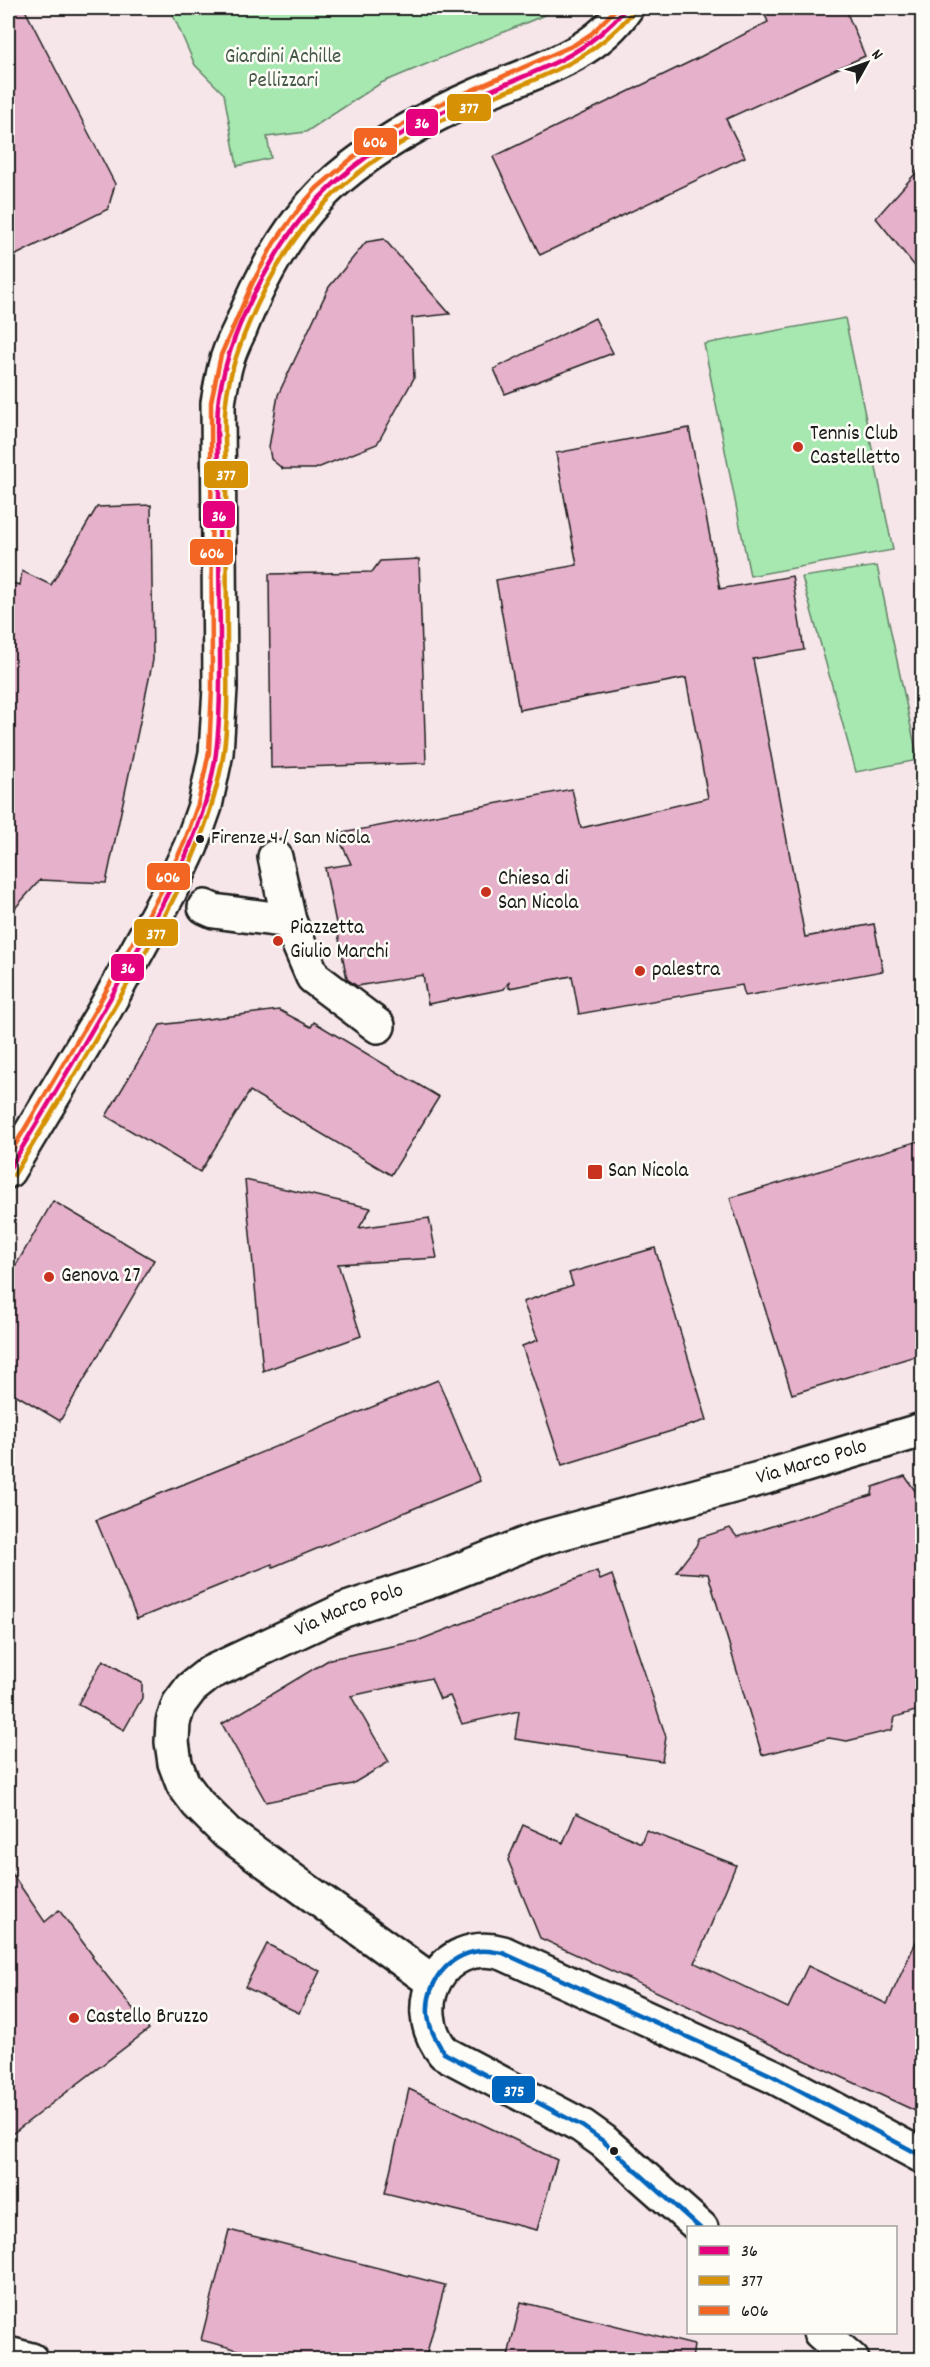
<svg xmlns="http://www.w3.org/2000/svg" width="930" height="2367" font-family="Dekko,sans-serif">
	<rect width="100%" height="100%" fill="#f6e6ea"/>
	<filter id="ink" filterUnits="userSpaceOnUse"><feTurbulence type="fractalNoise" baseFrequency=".0167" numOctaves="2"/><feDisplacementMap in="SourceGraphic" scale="12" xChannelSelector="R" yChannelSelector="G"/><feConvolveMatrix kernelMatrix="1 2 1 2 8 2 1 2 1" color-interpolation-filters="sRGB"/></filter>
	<g filter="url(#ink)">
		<g fill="#a7e8b1" stroke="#628266" stroke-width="1.5">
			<polygon points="170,8 553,8 547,14 381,83 306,132 267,137 271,158 237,166 224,94 195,65"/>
			<polygon points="845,318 893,550 750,576 704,344"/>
			<polygon points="877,566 918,760 856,772 802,577"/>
		</g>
		<g fill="#e6b1ca" stroke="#1c1c1c" stroke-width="1.5">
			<polygon points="8,8 24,8 115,184 108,209 8,259"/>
			<polygon points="762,8 845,8 865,56 726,119 745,157 540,255 493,157 698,58 768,22"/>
			<polygon points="922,166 922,275 876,218"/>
			<polygon points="384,239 450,314 412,318 414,378 377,444 315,469 283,469 271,459 269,447 278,395 329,287 366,242"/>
			<polygon points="595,318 613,353 505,394 494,369"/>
			<polygon points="689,428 720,589 792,576 804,650 753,659 805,937 874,924 883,971 745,996 742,985 579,1014 572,976 509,988 509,982 504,989 428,1004 423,975 357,986 347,979 325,868 351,864 337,834 572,789 581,828 708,798 686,678 519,710 496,580 577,565 556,453"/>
			<polygon points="151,505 153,660 106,883 40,880 8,916 8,582 20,585 22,571 51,585 97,507"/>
			<polygon points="419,559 426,763 271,768 269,574 372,572 380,561"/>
			<polygon points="279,1010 311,1027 314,1022 439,1097 391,1175 250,1091 200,1172 106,1116 160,1025"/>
			<polygon points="922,1140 922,1354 792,1394 730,1198"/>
			<polygon points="245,1180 371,1208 359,1228 429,1218 437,1258 338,1264 361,1336 263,1371"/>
			<polygon points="53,1201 154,1260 60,1421 8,1390 8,1279"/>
			<polygon points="655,1248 707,1420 562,1465 522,1346 538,1340 523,1302 573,1285 569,1273"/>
			<polygon points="438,1380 480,1481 273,1567 272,1564 137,1619 96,1520"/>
			<polygon points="905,1476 922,1501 922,1709 895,1717 892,1730 847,1741 829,1738 762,1755 708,1574 676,1572 696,1546 699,1538 730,1528 737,1537 872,1495 873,1487"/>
			<polygon points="597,1571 600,1580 612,1575 666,1737 662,1761 515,1739 519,1711 462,1724 450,1696 440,1699 431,1678 351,1696 389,1762 352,1784 266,1802 222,1724 330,1659 417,1641"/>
			<polygon points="103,1660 142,1683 142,1698 124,1730 78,1704"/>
			<polygon points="576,1813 641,1843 646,1830 736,1865 695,1963 788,2008 808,1966 887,2004 922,1929 922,2114 540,1938 508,1860 523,1825 563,1843"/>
			<polygon points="8,1868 45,1922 59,1910 93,1956 92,1957 149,2029 8,2137"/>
			<polygon points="267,1944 320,1971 299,2013 245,1987"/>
			<polygon points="409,2089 557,2160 537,2230 385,2193"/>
			<polygon points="229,2230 445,2285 425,2360 276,2360 201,2340"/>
			<polygon points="521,2302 694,2345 692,2360 507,2360"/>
		</g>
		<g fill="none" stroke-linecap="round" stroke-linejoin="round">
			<g stroke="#1c1c1c" stroke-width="38">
				<g id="street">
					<polyline points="275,857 289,921"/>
					<polyline points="205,907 214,911 289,921 313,977 378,1026"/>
					<path id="s1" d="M433 1982 227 1833 198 1804 183 1784 175 1763 172 1742 173 1722 179 1704 191 1688 210 1673 344 1610 437 1579 538 1539 766 1477 922 1430"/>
					<path d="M701 2228 603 2141 582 2126 444 2053C405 2006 441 1936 503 1953L773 2076 922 2156"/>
					<polyline points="820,2332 852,2360"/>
					<polyline points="8,2354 31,2360"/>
				</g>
			</g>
			<g stroke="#1c1c1c" stroke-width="38">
				<path id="secondary" d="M8 1171 103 1013 170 891 191 846 205 806 216 753 220 688 218 403C220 391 222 379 225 367 228 354 234 341 240 329 262 274 293 217 339 178 379 144 428 117 476 96 530 72 591 59 626 8"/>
			</g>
			<use href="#street" stroke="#fdfcf7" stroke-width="33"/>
			<use href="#secondary" stroke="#fdfcf7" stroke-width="33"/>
			<g stroke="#fdfcf7" stroke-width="9">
				<path id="bus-1" d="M8 1171C51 1100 94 1029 134 956 170 892 206 827 216 753 221 713 220 672 220 632 219 582 219 532 219 482 218 455 215 424 219 397 227 345 253 291 281 247 326 175 398 130 475 97 533 71 583 60 626 8"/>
			</g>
			<g stroke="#fdfcf7" stroke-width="9">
				<path id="bus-2" d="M14 1175C57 1104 101 1033 141 960 177 895 210 832 223 757 229 718 227 676 227 636 227 582 226 527 226 473 226 450 223 425 226 402 231 354 261 292 287 251 332 180 405 135 481 102 539 77 590 63 632 13"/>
			</g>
			<g stroke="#fdfcf7" stroke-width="9">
				<polyline id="bus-3" points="8,1157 96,1009 163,888 184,843 198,804 209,752 212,688 211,402 221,355 252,284 274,243 301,206 317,188 350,160 383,136 436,106 574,45 591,34 617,8"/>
			</g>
			<g stroke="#fdfcf7" stroke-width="9">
				<path id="bus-4" d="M700 2228 603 2141 582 2126 444 2053C437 2041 429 2029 428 2014 426 1983 448 1955 479 1951 487 1950 495 1952 503 1953L773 2076 922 2156"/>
			</g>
			<use href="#bus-1" stroke="#e5007d" stroke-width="4.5"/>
			<use href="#bus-2" stroke="#d69104" stroke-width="4.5"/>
			<use href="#bus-3" stroke="#f26522" stroke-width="4.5"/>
			<use href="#bus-4" stroke="#0065bd" stroke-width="4.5"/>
		</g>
	</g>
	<g fill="#c8321e" stroke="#fdfcf7" stroke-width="2">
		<circle cx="798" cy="447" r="6"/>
		<circle cx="486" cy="892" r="6"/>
		<circle cx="278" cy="941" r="6"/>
		<circle cx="640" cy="971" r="6"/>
		<rect x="587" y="1164" width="16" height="16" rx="3"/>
		<circle cx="49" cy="1277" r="6"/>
		<circle cx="74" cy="2018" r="6"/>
	</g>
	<g fill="#1c1c1c" stroke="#fdfcf7" stroke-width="2">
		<circle cx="200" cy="839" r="5"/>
		<circle cx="614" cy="2151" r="5"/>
	</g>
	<g text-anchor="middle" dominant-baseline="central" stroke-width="5" stroke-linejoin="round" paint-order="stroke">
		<g font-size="20" fill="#1c1c1c" stroke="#fdfcf7" text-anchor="start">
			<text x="211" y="839">Firenze 4 / San Nicola</text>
		</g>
		<g font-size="21" fill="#465949" stroke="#fdfcf7">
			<text x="283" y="58">Giardini Achille<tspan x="283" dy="24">Pellizzari</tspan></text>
		</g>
		<g font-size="21" fill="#1c1c1c" stroke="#fdfcf7" text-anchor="start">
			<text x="810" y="435">Tennis Club<tspan x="810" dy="24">Castelletto</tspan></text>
			<text x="498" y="880">Chiesa di<tspan x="498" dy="24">San Nicola</tspan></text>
			<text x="290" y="929">Piazzetta<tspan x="290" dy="24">Giulio Marchi</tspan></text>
			<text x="652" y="971">palestra</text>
			<text x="608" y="1172">San Nicola</text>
			<text x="61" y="1277">Genova 27</text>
			<text x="86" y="2018">Castello Bruzzo</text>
		</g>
		<g font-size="21" fill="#1c1c1c" stroke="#fdfcf7">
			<text stroke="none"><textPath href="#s1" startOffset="1086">Via Marco Polo</textPath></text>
			<text stroke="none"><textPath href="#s1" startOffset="600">Via Marco Polo</textPath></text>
		</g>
	</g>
	<g stroke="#fdfcf7" stroke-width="2">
		<rect x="446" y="93" width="46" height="29" rx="6" fill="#d69104"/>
		<rect x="405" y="108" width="34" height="29" rx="6" fill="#e5007d"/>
		<rect x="353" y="127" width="45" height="29" rx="6" fill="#f26522"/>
		<rect x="203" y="460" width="46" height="29" rx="6" fill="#d69104"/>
		<rect x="202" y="500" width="34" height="29" rx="6" fill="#e5007d"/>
		<rect x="189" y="538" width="45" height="28" rx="6" fill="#f26522"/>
		<rect x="146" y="862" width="45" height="29" rx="6" fill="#f26522"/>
		<rect x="133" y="918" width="46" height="29" rx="6" fill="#d69104"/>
		<rect x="110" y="953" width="35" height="29" rx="6" fill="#e5007d"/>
		<rect x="491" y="2075" width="45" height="29" rx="6" fill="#0065bd"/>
	</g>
	<g font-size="16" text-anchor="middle" font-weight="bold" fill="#fff">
		<text x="469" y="113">377</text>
		<text x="422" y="128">36</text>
		<text x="375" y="147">606</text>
		<text x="226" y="480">377</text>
		<text x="219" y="521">36</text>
		<text x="212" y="558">606</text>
		<text x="168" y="882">606</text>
		<text x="156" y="939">377</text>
		<text x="128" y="973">36</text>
		<text x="514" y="2096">375</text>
	</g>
	<rect width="930" height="2367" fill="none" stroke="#fdfcf7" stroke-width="30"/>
	<rect x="15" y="15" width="900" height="2337" fill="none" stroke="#1c1c1c" stroke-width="2" filter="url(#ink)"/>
	<rect x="687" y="2226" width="210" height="108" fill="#fdfcf7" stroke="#a3a29f" stroke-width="1.5"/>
	<rect x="699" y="2246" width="30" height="9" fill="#e5007d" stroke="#a3a29f" stroke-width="1.5"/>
	<text x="741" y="2256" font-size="18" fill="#1c1c1c">36</text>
	<rect x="699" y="2276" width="30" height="9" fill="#d69104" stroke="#a3a29f" stroke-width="1.5"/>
	<text x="741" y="2286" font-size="18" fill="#1c1c1c">377</text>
	<rect x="699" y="2306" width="30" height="9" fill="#f26522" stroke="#a3a29f" stroke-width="1.5"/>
	<text x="741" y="2316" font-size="18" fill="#1c1c1c">606</text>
	<g transform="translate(867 63) rotate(50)" stroke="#fdfcf7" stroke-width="4.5" paint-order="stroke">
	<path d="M0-4.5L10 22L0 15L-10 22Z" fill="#1c1c1c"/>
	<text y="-9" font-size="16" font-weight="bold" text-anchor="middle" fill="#1c1c1c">N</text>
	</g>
</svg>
